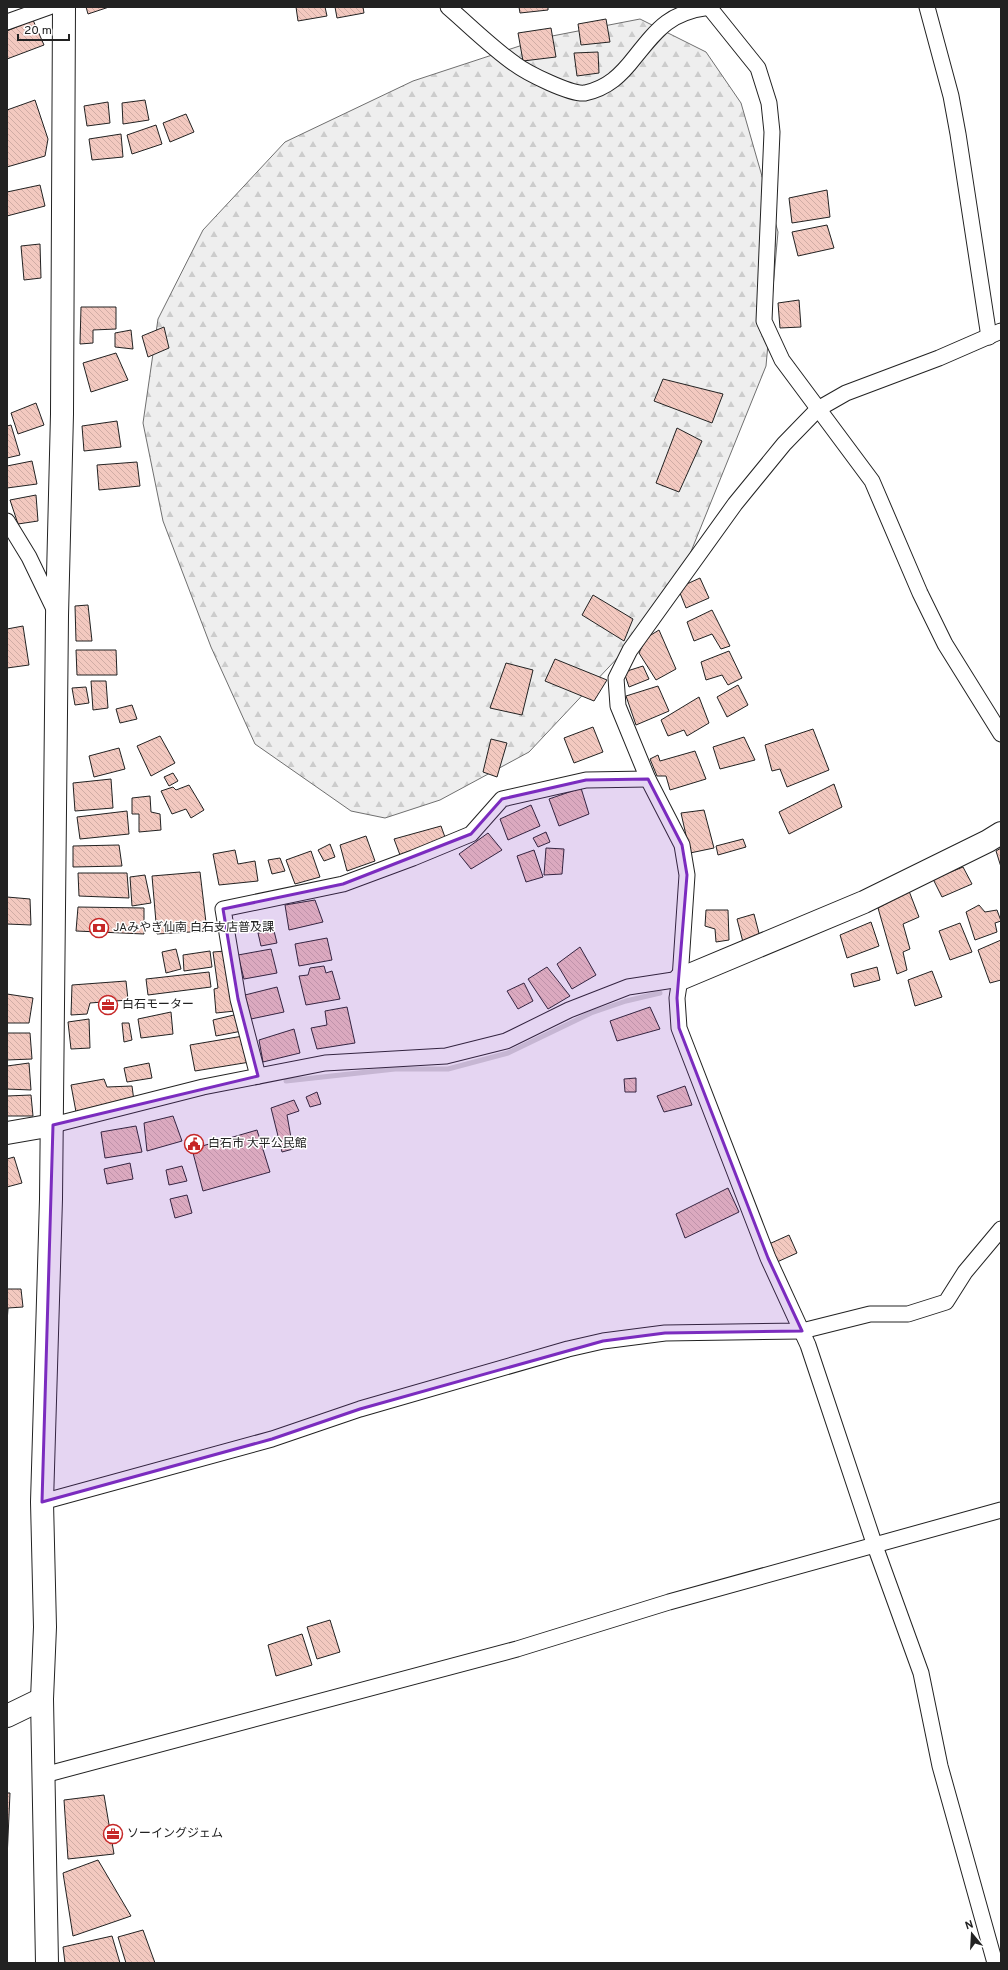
<svg xmlns="http://www.w3.org/2000/svg" width="1008" height="1970" font-family="Overpass,'Noto Sans JP',sans-serif">
	<defs>
		<pattern id="forest-firs" width="22" height="20" patternUnits="userSpaceOnUse"><rect width="22" height="20" fill="#eee"/><path d="M5 1l3.5 6h-7zM16 11l3.5 6h-7z" fill="#ccc"/></pattern>
		<pattern id="building-back-hatch" width="6" height="6" patternUnits="userSpaceOnUse"><rect width="6" height="6" fill="#f3c9c0"/><path d="M-1 5l2 2M0 0l6 6M5-1l2 2" fill="none" stroke="#d0aca5"/></pattern>
	</defs>
	<rect width="100%" height="100%" fill="#fff"/>
	<polygon fill="url(#forest-firs)" stroke="#6f6f6f" points="640,19 706,52 741,103 778,232 766,366 671,601 529,752 440,800 385,818 351,811 255,744 211,647 163,521 143,423 158,319 203,230 285,142 413,81 547,37"/>
	<g fill="none" stroke-linecap="round" stroke-linejoin="round">
		<polyline stroke="#d9d9d9" stroke-width="5" points="286,1081 395,1069 448,1069 508,1053 591,1013 626,1001 660,993"/>
	</g>
	<g fill="url(#building-back-hatch)" stroke="#222">
		<polygon points="86,7 109,7 88,14"/>
		<polygon points="296,7 325,7 327,16 298,21"/>
		<polygon points="335,7 363,7 364,13 337,18"/>
		<polygon points="519,7 548,7 548,10 520,13"/>
		<polygon points="606,19 610,42 581,45 578,24"/>
		<polygon points="33,20 44,45 7,59 7,31"/>
		<polygon points="551,28 556,57 523,61 518,33"/>
		<polygon points="598,52 599,73 577,76 574,53"/>
		<polygon points="35,100 48,139 45,156 7,167 7,110"/>
		<polygon points="145,100 149,120 123,124 122,103"/>
		<polygon points="108,102 110,123 87,126 84,106"/>
		<polygon points="186,114 194,132 170,142 163,123"/>
		<polygon points="156,125 162,144 132,154 127,135"/>
		<polygon points="121,134 123,157 92,160 89,139"/>
		<polygon points="40,185 45,206 7,216 7,192"/>
		<polygon points="827,190 830,217 792,223 789,198"/>
		<polygon points="827,225 834,248 798,256 792,232"/>
		<polygon points="40,244 41,278 24,280 21,246"/>
		<polygon points="799,300 801,327 780,328 778,303"/>
		<polygon points="81,307 116,307 116,329 93,330 93,343 80,344"/>
		<polygon points="164,327 169,348 148,357 142,336"/>
		<polygon points="131,330 133,349 115,347 115,333"/>
		<polygon points="116,353 128,380 91,392 83,363"/>
		<polygon points="663,379 723,394 712,423 654,401"/>
		<polygon points="36,403 44,425 18,434 11,413"/>
		<polygon points="117,421 121,447 84,451 82,426"/>
		<polygon points="11,425 20,455 7,458 7,426"/>
		<polygon points="677,428 702,441 679,492 656,483"/>
		<polygon points="32,461 37,484 7,488 7,466"/>
		<polygon points="137,462 140,486 99,490 97,465"/>
		<polygon points="36,495 38,521 18,524 10,500"/>
		<polygon points="700,578 709,598 686,608 678,588"/>
		<polygon points="593,595 633,619 624,641 582,615"/>
		<polygon points="88,605 92,641 76,641 75,606"/>
		<polygon points="712,610 730,646 721,649 712,634 694,641 687,622"/>
		<polygon points="23,626 29,665 7,668 7,629"/>
		<polygon points="659,630 676,669 656,680 639,653 646,638"/>
		<polygon points="76,650 116,650 117,675 77,675"/>
		<polygon points="729,651 742,678 728,685 722,675 706,680 701,662"/>
		<polygon points="555,659 607,680 594,701 545,681"/>
		<polygon points="506,663 533,670 522,715 490,708"/>
		<polygon points="643,666 649,679 629,687 624,672"/>
		<polygon points="91,681 106,681 108,708 93,710"/>
		<polygon points="738,685 748,705 727,717 717,697"/>
		<polygon points="658,686 669,711 636,725 626,696"/>
		<polygon points="86,687 89,703 75,705 72,688"/>
		<polygon points="699,697 709,723 687,736 684,730 668,736 661,720"/>
		<polygon points="132,705 137,719 120,723 116,709"/>
		<polygon points="593,727 603,752 574,763 564,738"/>
		<polygon points="813,729 829,770 787,787 780,769 772,771 765,745"/>
		<polygon points="160,736 175,763 151,776 137,746"/>
		<polygon points="744,737 755,760 720,769 713,747"/>
		<polygon points="491,739 507,743 497,777 483,772"/>
		<polygon points="119,748 125,769 94,777 89,756"/>
		<polygon points="695,751 706,779 670,790 666,776 657,776 650,759 658,755 660,761"/>
		<polygon points="173,773 178,781 169,786 164,777"/>
		<polygon points="111,779 113,808 75,811 73,783"/>
		<polygon points="834,784 842,807 789,834 779,812"/>
		<polygon points="189,785 204,810 191,818 186,809 172,814 161,791 173,787 176,790"/>
		<polygon points="581,788 589,814 559,826 549,799"/>
		<polygon points="150,796 151,812 160,814 161,830 139,832 139,814 132,814 132,798"/>
		<polygon points="531,805 540,826 508,840 500,819"/>
		<polygon points="704,810 714,848 690,853 681,813"/>
		<polygon points="127,811 129,834 80,839 77,817"/>
		<polygon points="441,826 446,840 400,855 394,839"/>
		<polygon points="546,832 550,842 538,847 533,838"/>
		<polygon points="488,833 502,850 471,869 459,854"/>
		<polygon points="366,836 375,861 347,871 340,845"/>
		<polygon points="743,839 746,847 718,855 716,846"/>
		<polygon points="330,844 335,857 324,861 318,850"/>
		<polygon points="119,845 122,866 73,867 73,846"/>
		<polygon points="546,848 564,849 562,874 544,875"/>
		<polygon points="1001,848 1001,867 996,851"/>
		<polygon points="235,850 238,864 255,861 258,881 219,885 213,854"/>
		<polygon points="534,850 543,877 526,882 517,856"/>
		<polygon points="311,851 320,877 295,884 286,860"/>
		<polygon points="280,858 285,871 272,874 268,860"/>
		<polygon points="963,867 972,884 942,897 933,879"/>
		<polygon points="200,872 207,931 157,934 152,876"/>
		<polygon points="78,873 127,873 129,898 79,896"/>
		<polygon points="145,875 151,903 132,906 130,877"/>
		<polygon points="909,891 919,917 903,924 910,949 903,952 907,970 897,974 878,908"/>
		<polygon points="7,897 30,899 31,925 7,924"/>
		<polygon points="315,900 323,922 289,930 285,905"/>
		<polygon points="979,905 985,912 997,910 1001,921 995,923 997,932 975,940 966,912"/>
		<polygon points="78,907 144,908 144,934 76,931"/>
		<polygon points="706,910 728,910 729,940 716,942 715,929 705,926"/>
		<polygon points="754,914 761,941 744,946 737,919"/>
		<polygon points="871,922 879,946 847,958 840,935"/>
		<polygon points="960,923 972,952 950,960 939,931"/>
		<polygon points="274,931 277,943 261,946 258,933"/>
		<polygon points="327,938 332,960 299,966 295,944"/>
		<polygon points="1001,940 1001,980 990,983 978,950"/>
		<polygon points="580,947 596,975 572,989 557,964"/>
		<polygon points="176,949 181,969 166,973 162,952"/>
		<polygon points="271,949 277,973 244,979 238,955"/>
		<polygon points="210,951 212,967 184,971 183,955"/>
		<polygon points="225,951 235,1011 216,1013 214,989 218,988 213,952"/>
		<polygon points="324,966 326,973 332,971 340,999 306,1005 299,976 308,975 310,968"/>
		<polygon points="547,967 570,996 548,1009 528,979"/>
		<polygon points="877,967 880,980 854,987 851,974"/>
		<polygon points="932,971 942,997 915,1006 908,980"/>
		<polygon points="209,972 211,987 148,995 146,979"/>
		<polygon points="126,981 128,1000 90,1003 87,1014 71,1015 72,985"/>
		<polygon points="524,983 533,1001 518,1009 507,991"/>
		<polygon points="277,987 284,1012 251,1019 245,995"/>
		<polygon points="7,994 33,998 29,1023 7,1023"/>
		<polygon points="347,1007 355,1043 317,1049 311,1028 327,1025 325,1011"/>
		<polygon points="650,1007 660,1029 617,1041 610,1021"/>
		<polygon points="171,1012 173,1034 141,1038 138,1019"/>
		<polygon points="238,1014 242,1031 216,1036 213,1020"/>
		<polygon points="89,1019 90,1048 71,1049 68,1022"/>
		<polygon points="122,1023 129,1023 132,1040 124,1042"/>
		<polygon points="294,1029 300,1053 263,1062 259,1040"/>
		<polygon points="7,1033 30,1033 32,1059 7,1060"/>
		<polygon points="243,1036 250,1062 195,1071 190,1045"/>
		<polygon points="29,1063 31,1090 7,1089 7,1066"/>
		<polygon points="149,1063 152,1078 127,1082 124,1068"/>
		<polygon points="636,1078 636,1092 625,1092 624,1079"/>
		<polygon points="104,1079 107,1087 132,1086 134,1101 76,1112 71,1085"/>
		<polygon points="685,1086 692,1105 664,1112 657,1096"/>
		<polygon points="317,1092 321,1104 310,1107 306,1097"/>
		<polygon points="31,1095 33,1116 7,1116 7,1096"/>
		<polygon points="294,1100 299,1111 287,1115 293,1149 282,1152 271,1108"/>
		<polygon points="173,1116 182,1141 147,1151 144,1123"/>
		<polygon points="136,1126 142,1152 105,1158 101,1132"/>
		<polygon points="257,1130 270,1172 203,1191 192,1149"/>
		<polygon points="14,1157 22,1183 7,1187 7,1159"/>
		<polygon points="130,1163 133,1179 107,1184 104,1169"/>
		<polygon points="182,1166 187,1181 169,1185 166,1170"/>
		<polygon points="728,1188 739,1212 685,1238 676,1214"/>
		<polygon points="187,1195 192,1213 175,1218 170,1199"/>
		<polygon points="789,1235 797,1253 777,1262 769,1244"/>
		<polygon points="7,1289 21,1289 23,1307 8,1308 7,1323"/>
		<polygon points="330,1620 340,1652 317,1659 307,1627"/>
		<polygon points="302,1634 312,1665 276,1676 268,1645"/>
		<polygon points="7,1793 10,1793 7,1859"/>
		<polygon points="104,1795 114,1854 68,1859 64,1800"/>
		<polygon points="98,1860 131,1916 73,1936 63,1873"/>
		<polygon points="143,1930 155,1963 126,1963 118,1937"/>
		<polygon points="112,1936 120,1963 65,1963 63,1947"/>
	</g>
	<g fill="none" stroke-linecap="round" stroke-linejoin="round">
		<g stroke="#222" stroke-width="17">
			<g id="street">
				<path d="M448 7C470 26 492 48 515 64 527 73 571 95 585 93 608 88 621 75 635 57 659 27 671 12 710 7"/>
				<polyline points="709,7 758,68 769,103 772,132 764,321 782,360 872,481 920,593 945,644 1001,734"/>
				<polyline points="927,7 951,96 958,134 989,337"/>
				<polyline points="7,22 49,7"/>
				<polyline points="7,521 29,557 55,611"/>
				<polyline points="258,1076 238,999 223,909 343,884 413,858 471,834 502,799 586,780 648,779"/>
				<polyline points="53,1125 203,1087 325,1063 446,1056 506,1041 569,1010 628,987 680,979"/>
				<polyline points="42,1502 272,1439 360,1409 568,1349 603,1341 665,1333 802,1331 870,1314 908,1314 946,1302 965,1272 1001,1229"/>
				<polyline points="44,1775 517,1649 669,1602 1001,1510"/>
				<polyline points="995,1963 940,1766 921,1673 875,1546 808,1345 768,1258 679,1028 677,998 680,979 687,875 682,845 648,779 618,706 616,678 630,650 735,504 784,444 818,409 846,393 939,358 1001,331"/>
			</g>
		</g>
		<g stroke="#222" stroke-width="24">
			<g id="secondary">
				<polyline points="680,979 864,902 988,841 1001,833"/>
				<polyline points="7,1133 53,1125"/>
				<polyline points="7,1716 42,1699"/>
				<polyline points="47,1963 42,1699 45,1627 42,1502 51,1199 57,616 62,414 64,7"/>
			</g>
		</g>
		<use href="#street" stroke="#fff" stroke-width="15"/>
		<use href="#secondary" stroke="#fff" stroke-width="22"/>
	</g>
	<path fill="#7b2cbf" fill-opacity="0.2" stroke="#7b2cbf" stroke-width="3" stroke-linejoin="round" d="M648 779 682 845 687 875 677 998 679 1028 768 1258 802 1331 665 1333 603 1341 360 1409 272 1439 42 1502 53 1125 258 1076 238 999 223 909 343 884 471 834 502 799 586 780Z"/>
	<defs>
		<g id="bank-ring" transform="scale(1)"><circle r="9.5" fill="#fff" stroke="#c62828" stroke-width="1.5"/><path d="M-6-4H6V4H-6ZM0-2.3a2.3 2.3 0 1 0 0 4.6a2.3 2.3 0 1 0 0-4.6Z" fill="#c62828"/></g>
		<g id="office-ring" transform="scale(1)"><circle r="9.5" fill="#fff" stroke="#c62828" stroke-width="1.5"/><path d="M-6-3h4V-5.5h4V-3h4V5H-6ZM-1-4.5V-3h2v-1.5ZM-6 0V1H6V0Z" fill="#c62828"/></g>
		<g id="civic-ring" transform="scale(1)"><circle r="9.5" fill="#fff" stroke="#c62828" stroke-width="1.5"/><path d="M-.6-6.5H3V-4.5H.6V-3L4-1V1h2V6H-6V1h2V-1L-.6-3ZM-1.2 2.5V6h2.4V2.5Z" fill="#c62828"/></g>
	</defs>
	<g fill-rule="evenodd">
		<use href="#bank-ring" x="99" y="928"/>
		<use href="#office-ring" x="108" y="1005"/>
		<use href="#civic-ring" x="194" y="1144"/>
		<use href="#office-ring" x="113" y="1834"/>
	</g>
	<g text-anchor="middle" dominant-baseline="central" stroke-width="3" stroke-linejoin="round" paint-order="stroke">
		<g font-size="12" fill="#222" stroke="#fff" text-anchor="start">
			<text x="113" y="928">JAみやぎ仙南 白石支店普及課</text>
			<text x="122" y="1005">白石モーター</text>
			<text x="208" y="1144">白石市 大平公民館</text>
			<text x="127" y="1834">ソーイングジェム</text>
		</g>
	</g>
	<rect width="1008" height="1970" fill="none" stroke="#222222" stroke-width="16"/>
	<g transform="translate(972 1934) rotate(342)" stroke="#ffffff" stroke-width="3" paint-order="stroke">
	<path d="M0-3L7 15L0 10L-7 15Z" fill="#222222"/>
	<text y="-6" font-size="11" font-weight="bold" text-anchor="middle" fill="#222222">N</text>
	</g>
	<path d="M18 34v6h51v-6" fill="none" stroke="#222222" stroke-width="2"/>
	<text x="24" y="34" font-size="12" fill="#222222" stroke="#ffffff" stroke-width="3" paint-order="stroke">20 m</text>
</svg>
